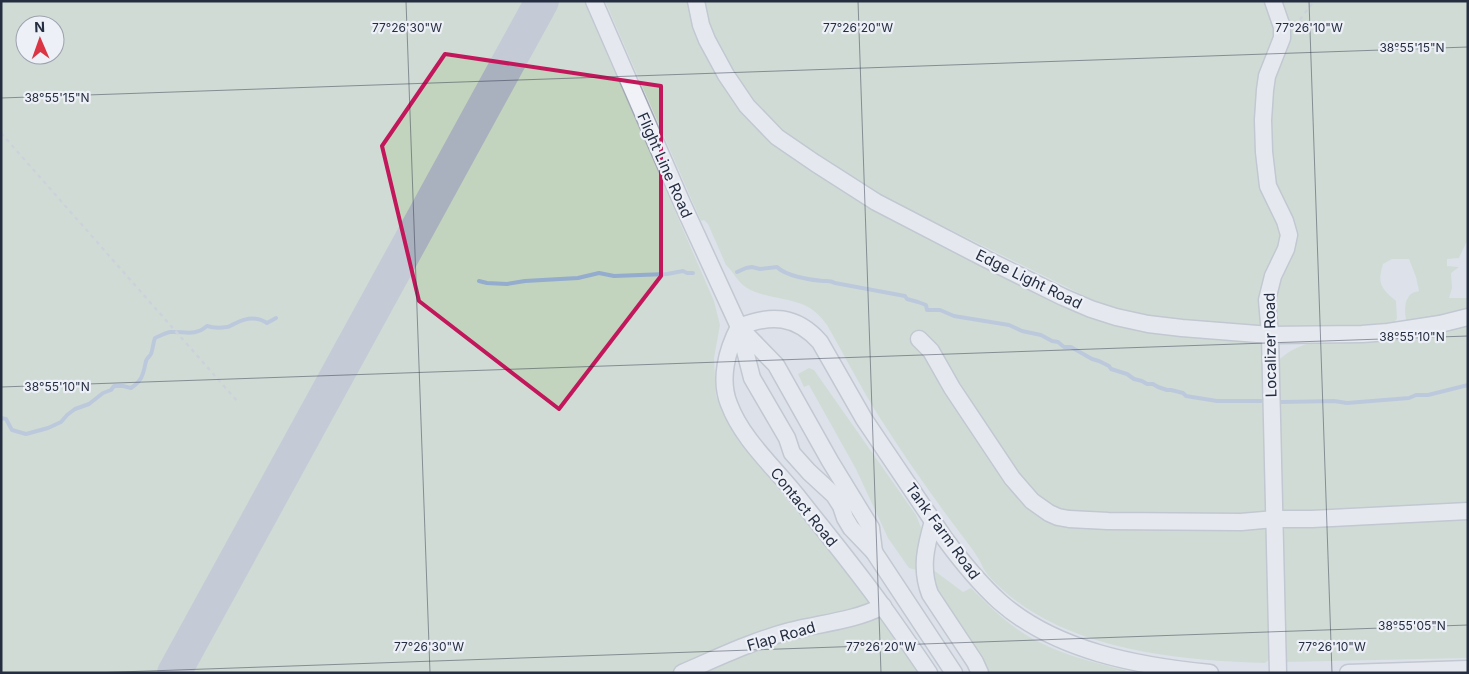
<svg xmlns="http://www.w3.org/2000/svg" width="1469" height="674" font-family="Inter,sans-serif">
	<rect width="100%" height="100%" fill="#dde1e9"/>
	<g fill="#c2d3be" fill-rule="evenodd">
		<path d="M1 1H584L714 301 720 325 714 358 716 396 738 440 860 588 921 673H1ZM25 25H55V55H25Z"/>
		<path d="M605 1H689L751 119 1046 294 1260 341 1263 344 1270 506 1266 515 1047 517 1270 522V659L1265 663C1189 661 1096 652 1031 611 1016 602 995 585 985 571 982 567 981 562 978 558 973 549 966 541 960 533 932 496 905 457 880 418 861 388 845 356 827 325 821 317 814 309 804 305 785 297 764 298 747 288 737 282 734 272 726 265L708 224 704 220 701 221Z"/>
		<polygon points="702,1 1270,1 1278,20 1259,100 1283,223 1264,329 1183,322 1117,312 856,183 772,124 720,54 704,16"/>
		<path d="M1277 1H1468V239L1459 258 1447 259V266L1459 267 1451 273 1452 288 1449 298H1468V311L1408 323C1404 318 1404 303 1408 298 1410 293 1415 292 1419 291L1416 277 1409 259H1392L1383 264C1377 284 1381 288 1396 301L1397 319 1391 325 1278 329 1271 318 1270 296 1289 247 1269 176 1272 69Z"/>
		<path d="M1468 321V507L1296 516 1281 511 1276 363C1290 348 1304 344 1324 340Z"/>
		<polygon points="809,368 814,370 916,515 924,535 919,567 916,570 909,568 888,538 856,469 809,385 804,387 798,374"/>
		<polygon points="1468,514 1468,658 1285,662 1277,522"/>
		<path d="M932 569 963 592 971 588C987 604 1002 619 1020 631 1054 654 1097 663 1136 673H985L935 592Z"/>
	</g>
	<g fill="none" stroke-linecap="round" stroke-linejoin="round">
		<g stroke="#94accd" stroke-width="4">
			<path d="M737 272 746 268 752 267 760 269 777 267C786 276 810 280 823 281 828 281 830 280 835 283L905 296 907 299 918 302 926 305 927 310H940L954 316 1009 325 1022 331 1041 335 1052 341 1058 342 1064 347H1071L1092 359 1099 361 1109 366 1111 369 1127 374 1134 379 1142 381 1147 384H1153L1158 387 1167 390H1171L1183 393 1186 396 1217 401H1261"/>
			<polyline points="479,281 487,283 507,284 525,281 578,278 599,273 614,276 667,274 683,271 687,273 693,273"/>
			<polyline points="1281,402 1334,401 1347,403 1409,398 1416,395 1428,395 1468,385"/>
			<path d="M1 418 6 419 12 430 26 434 48 428 61 422 67 415 75 409 89 404 103 393 111 390 114 386H123L131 388C143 380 143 374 146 361 147 358 149 357 151 354 153 349 153 343 155 338 160 336 165 333 170 332 185 331 194 337 207 326 213 328 220 328 227 327 230 327 231 325 234 324 245 318 257 316 267 323L276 318"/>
		</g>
		<polyline stroke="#a9b0be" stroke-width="34" points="174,673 542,1"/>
		<g stroke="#a2a8b3" stroke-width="19">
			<g id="minor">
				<polyline points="594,1 682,203 739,327 752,378 787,438 792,453 809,472 834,495 841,506 845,518 851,528 874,552 954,673"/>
				<polyline points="696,1 701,25 707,40 726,75 747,106 777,137 815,163 876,202 986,259 1063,297 1091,309 1116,317 1148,324 1182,328 1270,335 1362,334 1388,332 1440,324 1468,317"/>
				<polyline points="1273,1 1282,27 1282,38 1267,76 1265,90 1263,120 1264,152 1268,186 1285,221 1289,235 1286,249 1273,276 1267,300 1270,335 1278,673"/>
				<path d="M739 327C771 314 796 315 820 342L864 419 945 539C962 562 979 583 1000 602 1056 651 1138 666 1210 673"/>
				<path d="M739 327C727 350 719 379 729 404 742 439 774 467 797 496 826 533 856 569 883 607 899 629 914 651 929 673"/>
				<polyline points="740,328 776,365 830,461 871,528 874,552"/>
				<polyline points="919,339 931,351 952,388 1012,478 1032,501 1049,513 1058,517 1069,519 1108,521 1241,522 1274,519 1312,519 1468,511"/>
				<path d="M933 521C926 546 920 568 930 594L975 662 980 673"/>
				<path d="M682 673C717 658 752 641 790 631 821 623 854 621 883 606"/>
				<polyline points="1348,673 1468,669"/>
			</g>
		</g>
		<g stroke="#bbbfc8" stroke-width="2.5" stroke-dasharray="4 4" stroke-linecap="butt">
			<polyline points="1295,26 1314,1"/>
			<polyline points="1,133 238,402"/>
		</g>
		<use href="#minor" stroke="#f0f2f7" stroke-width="16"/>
	</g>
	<path d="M0 0H1469V674H0ZM445 54 661 86V276L559 409 419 301 382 146Z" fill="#dde1e9" fill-opacity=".55" fill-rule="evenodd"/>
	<path fill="none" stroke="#c2185b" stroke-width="4" stroke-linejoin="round" d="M445 54 661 86V276L559 409 419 301 382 146Z"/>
	<path fill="none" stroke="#252e41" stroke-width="1" stroke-opacity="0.45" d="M406 1 430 673M858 1 881 673M1309 1 1332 673M1 98 1468 47M1 387 1468 336M91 673 1468 625"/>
	<g text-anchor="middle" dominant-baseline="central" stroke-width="4.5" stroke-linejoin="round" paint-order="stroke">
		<g font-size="15" fill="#252e41" stroke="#edf0f6">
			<text transform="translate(665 165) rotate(66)">Flight Line Road</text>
			<text transform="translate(1029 279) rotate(26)">Edge Light Road</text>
			<text transform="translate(1270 345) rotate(-91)">Localizer Road</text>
			<text transform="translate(804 507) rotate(51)">Contact Road</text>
			<text transform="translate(943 531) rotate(54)">Tank Farm Road</text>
			<text transform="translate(781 636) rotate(-16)">Flap Road</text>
		</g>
	</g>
	<g font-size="12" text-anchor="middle" fill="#252e41" stroke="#edf0f6" stroke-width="4.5" stroke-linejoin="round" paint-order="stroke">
		<text x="407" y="32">77°26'30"W</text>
		<text x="858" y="32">77°26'20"W</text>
		<text x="1309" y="32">77°26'10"W</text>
		<text x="1412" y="52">38°55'15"N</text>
		<text x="57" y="102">38°55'15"N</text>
		<text x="1412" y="341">38°55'10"N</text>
		<text x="57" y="391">38°55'10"N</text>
		<text x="1412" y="630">38°55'05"N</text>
		<text x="429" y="651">77°26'30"W</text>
		<text x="881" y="651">77°26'20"W</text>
		<text x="1332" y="651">77°26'10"W</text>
	</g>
	<rect width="1469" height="674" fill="none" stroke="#252e41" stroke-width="5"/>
	<g transform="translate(40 40) rotate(358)"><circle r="24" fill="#edf0f6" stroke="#9da2ae"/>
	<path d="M0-4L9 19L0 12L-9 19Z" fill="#db3544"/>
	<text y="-8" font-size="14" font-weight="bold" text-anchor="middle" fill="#252e41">N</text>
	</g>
</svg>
